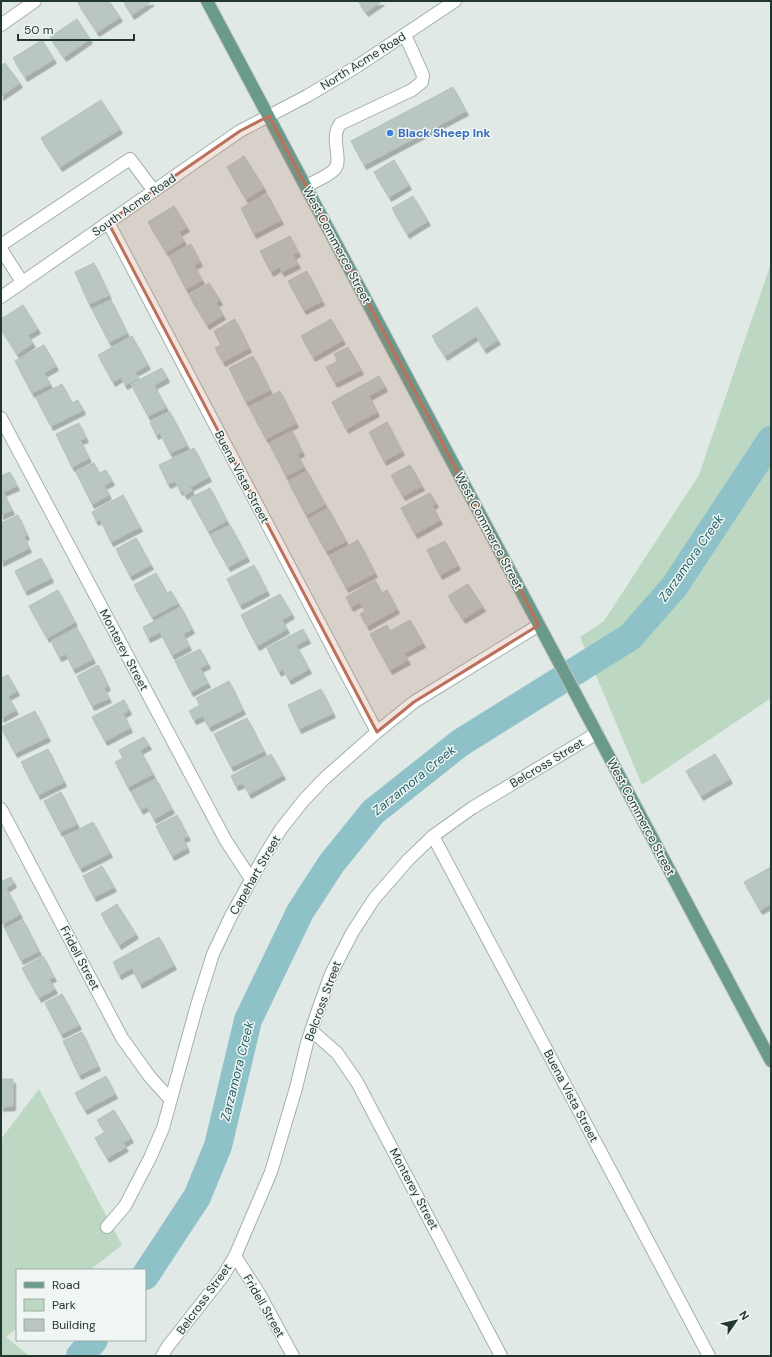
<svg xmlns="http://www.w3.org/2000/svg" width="772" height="1357" font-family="'DM Sans',sans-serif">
	<defs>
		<filter id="shadow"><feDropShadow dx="2.5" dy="4.5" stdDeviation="0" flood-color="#0004"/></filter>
	</defs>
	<rect width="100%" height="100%" fill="#e0e9e5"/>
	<g fill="#bcd8c2">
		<polygon points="771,263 771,698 642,785 580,637 604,621 699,475"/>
		<polygon points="39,1089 122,1245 90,1270 17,1270 17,1328 6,1337 29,1356 1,1356 1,1139"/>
	</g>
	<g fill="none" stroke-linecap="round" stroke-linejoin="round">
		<g stroke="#8ec2c8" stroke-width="28">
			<polyline points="145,1276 197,1197 218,1146 248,1020 300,912 331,864 373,812 460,743 630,637 674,587 771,440"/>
			<polyline points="80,1356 94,1340"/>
		</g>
	</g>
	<g fill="#b9c6c1" stroke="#b4c2bb" filter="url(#shadow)">
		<polygon points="80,1 109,1 120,17 97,32 78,3"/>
		<polygon points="123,1 152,1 132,15"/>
		<polygon points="358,1 382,1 366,12"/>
		<polygon points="77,19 90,39 64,57 50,37"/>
		<polygon points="42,40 54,59 25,77 13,58"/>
		<polygon points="5,63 20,83 1,96 1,66"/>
		<polygon points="453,87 466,111 364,165 351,141"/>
		<polygon points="101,100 120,129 60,167 41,138"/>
		<polygon points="244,156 264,188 246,199 227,167"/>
		<polygon points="394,160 409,185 389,197 374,172"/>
		<polygon points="267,194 281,220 254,234 241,208"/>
		<polygon points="413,196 428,221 407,234 392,208"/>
		<polygon points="174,206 187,227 179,232 184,241 166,252 148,222"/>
		<polygon points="290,236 298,252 293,255 298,264 282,272 279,267 271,272 260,251"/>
		<polygon points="191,244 200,262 194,265 202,280 186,289 169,256"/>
		<polygon points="94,263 109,295 89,304 75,272"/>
		<polygon points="307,271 322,301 304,310 288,281"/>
		<polygon points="209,283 220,300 216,303 223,315 207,325 189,295"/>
		<polygon points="111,300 127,333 109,342 92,309"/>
		<polygon points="23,305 38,329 28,335 33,343 17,354 1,329 1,319"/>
		<polygon points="477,307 498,340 484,349 476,336 445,356 432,336"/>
		<polygon points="235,319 249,348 223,362 215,348 221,345 214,331"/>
		<polygon points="331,319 343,340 313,357 301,336"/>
		<polygon points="132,336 148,365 135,372 138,378 125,385 121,377 113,382 98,355"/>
		<polygon points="44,345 56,366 44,373 50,384 32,393 15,361"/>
		<polygon points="348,347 361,370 335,383 326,367 338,361 334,354"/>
		<polygon points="253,356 270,390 246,402 229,368"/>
		<polygon points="162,368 167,378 154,385 166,407 148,416 131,384"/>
		<polygon points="379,376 385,387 369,396 377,412 346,429 332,402"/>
		<polygon points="62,384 72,403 78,400 83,410 51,426 36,398"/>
		<polygon points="280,391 296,423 266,439 249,407"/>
		<polygon points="170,412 187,445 170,453 160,433 156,435 150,422"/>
		<polygon points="387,422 402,451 384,461 369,432"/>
		<polygon points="79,423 86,438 80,440 89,458 72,467 56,434"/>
		<polygon points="292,431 302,452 297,454 304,467 286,476 269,443"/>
		<polygon points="194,448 209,477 190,487 192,491 185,495 182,490 180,491 175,481 168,484 159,465"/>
		<polygon points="94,463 99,473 106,470 112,481 104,485 109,495 92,504 76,472"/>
		<polygon points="410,465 422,486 403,496 391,475"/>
		<polygon points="307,471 325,504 306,515 288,481"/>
		<polygon points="10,472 17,486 3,492 12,510 1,515 1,476"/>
		<polygon points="210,488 227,521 208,531 190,498"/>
		<polygon points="430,493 436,503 432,505 440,520 415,534 401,508"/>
		<polygon points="123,495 140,527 111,542 100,519 96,521 92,512"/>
		<polygon points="328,508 346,541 326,551 308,519"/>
		<polygon points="18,515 27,535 24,537 29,548 1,562 1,523"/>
		<polygon points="230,525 247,557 228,567 210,535"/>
		<polygon points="136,538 151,565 130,576 116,549"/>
		<polygon points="358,540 375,573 346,588 329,556"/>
		<polygon points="445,541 458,565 440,575 427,550"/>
		<polygon points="41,558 51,578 25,591 15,571"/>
		<polygon points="254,565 267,591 240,605 227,579"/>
		<polygon points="156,573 167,593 171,591 178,603 152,617 134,585"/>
		<polygon points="375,580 382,593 387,590 397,609 367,626 360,614 365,611 360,602 351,607 346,597"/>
		<polygon points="468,584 483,607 463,619 448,596"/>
		<polygon points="58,590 75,622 47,638 29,606"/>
		<polygon points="280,594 292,614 282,620 287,629 257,646 241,615"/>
		<polygon points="181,607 192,629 183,634 189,646 172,655 160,632 148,638 143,627"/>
		<polygon points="410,620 423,643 404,653 408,660 390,670 370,634 387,625 390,631"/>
		<polygon points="77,628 93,659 73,669 66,654 59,657 51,641"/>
		<polygon points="303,629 308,639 296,645 309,669 289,680 283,669 279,672 267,648"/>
		<polygon points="200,649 208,664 200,668 208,683 191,692 175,661"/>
		<polygon points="98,665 108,686 104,688 109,698 92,706 77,676"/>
		<polygon points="8,675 17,691 8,696 16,710 1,718 1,678"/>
		<polygon points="229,681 243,710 209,727 203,716 194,720 189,711 200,705 196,698"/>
		<polygon points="321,689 333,713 299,729 288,705"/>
		<polygon points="124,700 129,710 123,714 130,728 105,741 92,717"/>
		<polygon points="35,711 48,737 15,753 1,727"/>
		<polygon points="247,718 264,751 231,767 214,734"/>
		<polygon points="144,737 149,745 140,750 153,774 128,787 115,762 123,758 119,750"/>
		<polygon points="48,749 64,782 38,795 21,762"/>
		<polygon points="271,754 283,775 249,794 243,783 236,786 231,776"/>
		<polygon points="715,754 730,779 701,796 686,771"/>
		<polygon points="156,779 172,809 154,819 147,806 141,810 131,792"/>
		<polygon points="61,792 77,824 60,832 44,801"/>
		<polygon points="177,815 188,836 183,838 187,848 172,856 156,826"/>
		<polygon points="93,822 110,853 80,868 64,837"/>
		<polygon points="102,866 114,887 94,897 83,876"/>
		<polygon points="771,867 771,904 760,910 744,882"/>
		<polygon points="11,877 14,883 6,888 20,914 2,924 1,882"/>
		<polygon points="117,904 136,934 119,945 101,914"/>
		<polygon points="23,920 39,951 21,960 5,929"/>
		<polygon points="159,937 174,965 140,984 132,968 119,975 113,962"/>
		<polygon points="43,956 54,977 49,979 55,989 39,998 22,968"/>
		<polygon points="62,994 79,1025 61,1034 45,1003"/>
		<polygon points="82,1032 98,1066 79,1075 63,1041"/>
		<polygon points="106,1076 115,1094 85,1110 75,1093"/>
		<polygon points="1,1079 13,1079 13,1106 1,1107"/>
		<polygon points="114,1110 131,1138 123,1143 126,1147 107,1158 95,1138 105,1132 97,1120"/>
	</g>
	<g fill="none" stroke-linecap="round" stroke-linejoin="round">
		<g stroke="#a4b0ab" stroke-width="14">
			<g id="minor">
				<polyline points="1,25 35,1"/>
				<path d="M306 186C314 182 328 176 334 170 344 160 329 139 340 124L412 90 422 82 423 75 405 35"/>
				<polyline points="108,222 377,732"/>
				<polyline points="1,245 130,159 154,191"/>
				<polyline points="1,249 22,282"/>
				<polyline points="1,297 240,131 307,96 356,67 455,1"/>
				<polyline points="1,418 226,841 251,879"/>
				<polyline points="1,809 122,1038 150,1077 170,1099"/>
				<polyline points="433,836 709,1356"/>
				<polyline points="312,1031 337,1053 357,1082 501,1356"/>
				<polyline points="107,1227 125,1206 150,1158 163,1128 197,1005 213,954 231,916 266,853 281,829 304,800 325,778 377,732 414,702 539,625"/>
				<polyline points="235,1256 260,1295 293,1356"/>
				<polyline points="162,1356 168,1346 223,1276 235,1256 271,1172 296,1088 307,1043 318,1010 331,974 352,933 374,899 408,860 433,836 472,808 597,733"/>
			</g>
		</g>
		<g stroke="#bdc3c1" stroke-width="14">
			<polyline id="major" points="207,1 771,1061"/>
		</g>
		<use href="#minor" stroke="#fff" stroke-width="12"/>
		<use href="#major" stroke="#6a9a8b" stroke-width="12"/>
	</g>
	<path fill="#bb715c" fill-opacity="0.2" stroke="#bb715c" stroke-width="3" stroke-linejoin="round" d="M269 116 539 625 414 702 377 732 108 222 240 131Z"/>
	<circle fill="#3f7fe0" stroke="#f0f6f3" stroke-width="1.5" cx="390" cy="133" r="4"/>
	<g text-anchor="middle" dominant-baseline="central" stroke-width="3" stroke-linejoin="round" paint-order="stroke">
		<g font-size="12" fill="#233731" stroke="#f0f6f3">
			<text transform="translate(363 61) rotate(-32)">North Acme Road</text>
			<text transform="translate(134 205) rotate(-35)">South Acme Road</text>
			<text transform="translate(337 245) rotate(62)">West Commerce Street</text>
			<text transform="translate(242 477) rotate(62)">Buena Vista Street</text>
			<text transform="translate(489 531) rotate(62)">West Commerce Street</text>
			<text transform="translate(124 650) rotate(62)">Monterey Street</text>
			<text transform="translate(547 763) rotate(-31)">Belcross Street</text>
			<text transform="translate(641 817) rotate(62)">West Commerce Street</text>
			<text transform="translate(255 875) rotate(-60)">Capehart Street</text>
			<text transform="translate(80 958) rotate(62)">Fridell Street</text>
			<text transform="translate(323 1001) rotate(-70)">Belcross Street</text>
			<text transform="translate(571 1096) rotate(62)">Buena Vista Street</text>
			<text transform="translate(414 1189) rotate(62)">Monterey Street</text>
			<text transform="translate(204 1299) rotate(-54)">Belcross Street</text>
			<text transform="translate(264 1306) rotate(60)">Fridell Street</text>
		</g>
		<g font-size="12" font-weight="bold" fill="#366cbe" stroke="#f0f6f3" text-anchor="start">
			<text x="398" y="133">Black Sheep Ink</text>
		</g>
		<g font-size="13" font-style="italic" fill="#25636c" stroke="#f0f6f3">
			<text transform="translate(691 558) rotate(-55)">Zarzamora Creek</text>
			<text transform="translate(414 780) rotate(-39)">Zarzamora Creek</text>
			<text transform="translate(237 1071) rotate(-76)">Zarzamora Creek</text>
		</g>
	</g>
	<rect width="772" height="1357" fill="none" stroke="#233731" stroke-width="4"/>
	<rect x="16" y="1269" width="130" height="72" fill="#f0f6f3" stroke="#9eaaa5"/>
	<rect x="24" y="1282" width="20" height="6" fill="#6a9a8b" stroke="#9eaaa5"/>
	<text x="52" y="1289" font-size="12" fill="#233731">Road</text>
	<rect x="24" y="1299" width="20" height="12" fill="#bcd8c2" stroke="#9eaaa5"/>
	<text x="52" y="1309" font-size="12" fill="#233731">Park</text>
	<rect x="24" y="1319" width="20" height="12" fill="#b9c6c1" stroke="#9eaaa5"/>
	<text x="52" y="1329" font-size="12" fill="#233731">Building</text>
	<g transform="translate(736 1321) rotate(56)" stroke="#f0f6f3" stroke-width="3" paint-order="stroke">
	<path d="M0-3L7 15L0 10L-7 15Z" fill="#233731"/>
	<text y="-6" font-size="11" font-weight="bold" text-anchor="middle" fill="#233731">N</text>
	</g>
	<path d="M18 34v6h116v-6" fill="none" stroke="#233731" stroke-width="2"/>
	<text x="24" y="34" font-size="12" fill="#233731" stroke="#f0f6f3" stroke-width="3" paint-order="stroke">50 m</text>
</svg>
